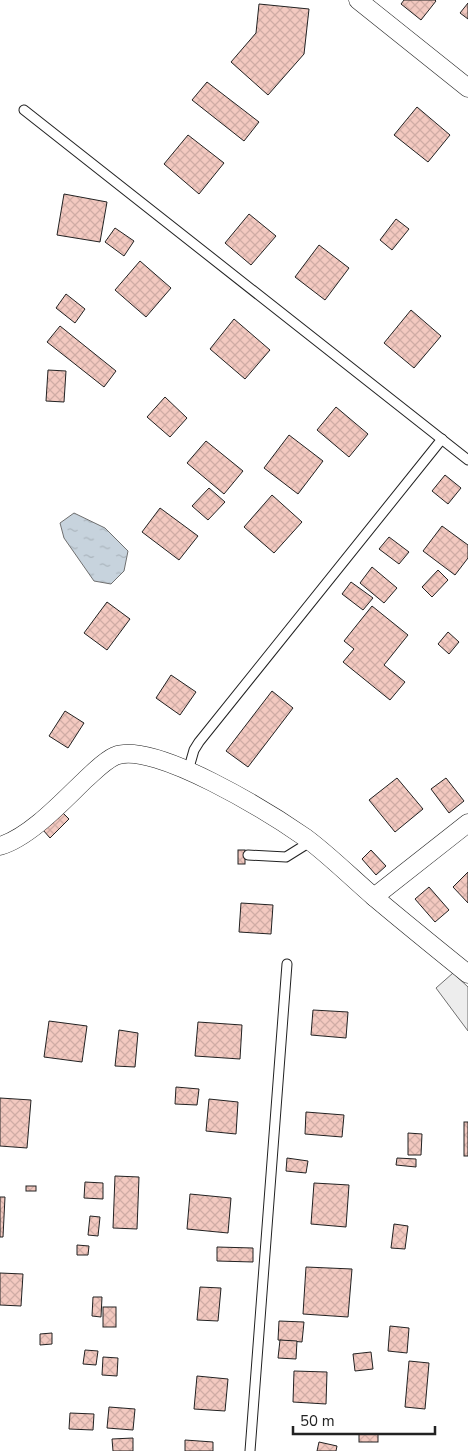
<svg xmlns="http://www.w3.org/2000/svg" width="468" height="1451" font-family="'Nunito Sans',sans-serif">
	<defs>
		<pattern id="water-ripples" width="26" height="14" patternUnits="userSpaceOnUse" patternTransform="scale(1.25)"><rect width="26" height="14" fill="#c7d3dd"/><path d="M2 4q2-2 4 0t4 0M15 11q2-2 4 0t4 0" fill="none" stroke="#abb5bd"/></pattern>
		<pattern id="building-cross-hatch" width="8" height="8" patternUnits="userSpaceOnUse" patternTransform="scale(1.25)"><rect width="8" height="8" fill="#f3c9c0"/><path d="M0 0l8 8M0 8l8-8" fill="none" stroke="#d0aca5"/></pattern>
	</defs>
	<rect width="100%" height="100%" fill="#fff"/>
	<polygon fill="#ededed" stroke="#6f6f6f" points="453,973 468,987 468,1031 436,988"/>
	<polygon fill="url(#water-ripples)" stroke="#6f6f6f" points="74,513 105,528 128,551 124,571 111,584 94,581 64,538 60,523"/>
	<g fill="url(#building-cross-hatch)" stroke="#222">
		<polygon points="404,0 435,0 436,1 421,20 401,4"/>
		<polygon points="468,3 468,19 460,13"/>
		<polygon points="259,4 309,9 304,54 268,95 231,62 256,33"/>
		<polygon points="207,82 259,122 244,141 192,100"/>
		<polygon points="417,107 450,135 428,162 394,135"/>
		<polygon points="188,135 224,163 199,194 164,164"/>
		<polygon points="64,194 107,202 100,242 57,235"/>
		<polygon points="249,214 276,236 251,265 225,243"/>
		<polygon points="396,219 409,229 392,250 380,240"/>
		<polygon points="115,228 134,241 124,256 105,242"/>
		<polygon points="319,245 349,268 325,300 295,277"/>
		<polygon points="140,261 171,288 146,317 115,290"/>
		<polygon points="66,294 85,309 75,323 56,308"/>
		<polygon points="411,310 441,336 414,368 384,343"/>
		<polygon points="234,319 270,350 245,379 210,349"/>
		<polygon points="60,326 116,371 104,387 47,342"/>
		<polygon points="48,370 66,371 64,402 46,401"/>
		<polygon points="165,397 187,418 170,437 147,417"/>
		<polygon points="336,407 368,434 349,457 317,430"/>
		<polygon points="289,435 323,461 298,494 264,468"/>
		<polygon points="206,441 243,471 224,494 187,463"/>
		<polygon points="445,475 461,488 448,504 432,491"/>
		<polygon points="209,488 225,502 208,520 192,506"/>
		<polygon points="272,495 302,522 274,553 244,527"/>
		<polygon points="160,508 198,536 179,560 142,532"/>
		<polygon points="442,526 468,545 468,558 455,575 423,551"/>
		<polygon points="389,537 409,552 399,564 379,549"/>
		<polygon points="372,567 397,588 384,603 360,583"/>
		<polygon points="438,570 448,580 432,597 422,587"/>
		<polygon points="351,582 373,598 363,610 342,594"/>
		<polygon points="107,602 130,619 107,650 84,633"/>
		<polygon points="372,606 408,635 384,665 405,682 390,700 343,662 354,649 344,641"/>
		<polygon points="448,632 459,642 449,654 438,644"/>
		<polygon points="171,675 196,692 180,715 156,698"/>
		<polygon points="272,691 293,708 248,767 226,751"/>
		<polygon points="65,711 84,723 68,748 49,736"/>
		<polygon points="397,778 423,809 395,832 369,800"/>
		<polygon points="446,778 464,801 449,813 431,789"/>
		<polygon points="62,812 69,819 50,838 43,830"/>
		<rect x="238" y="850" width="7" height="14"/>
		<polygon points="371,850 386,866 376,875 362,859"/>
		<polygon points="468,872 468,903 453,887"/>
		<polygon points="429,887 449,910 435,922 415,899"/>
		<polygon points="241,903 273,905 271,934 239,932"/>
		<polygon points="313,1010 348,1012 346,1038 311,1035"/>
		<polygon points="49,1021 87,1026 82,1062 44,1057"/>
		<polygon points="198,1022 242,1025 240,1059 195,1056"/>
		<polygon points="119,1030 138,1033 135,1067 115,1066"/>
		<polygon points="176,1087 199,1089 197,1105 175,1104"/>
		<polygon points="0,1098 31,1100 27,1148 0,1146"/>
		<polygon points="209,1099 238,1102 236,1134 206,1131"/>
		<polygon points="306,1112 344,1115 342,1137 305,1134"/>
		<rect x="464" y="1122" width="4" height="34"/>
		<polygon points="408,1133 422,1134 421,1155 408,1155"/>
		<polygon points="287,1158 308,1161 306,1173 286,1171"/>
		<polygon points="397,1158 416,1159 416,1167 396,1165"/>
		<polygon points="115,1176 139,1177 137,1229 113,1228"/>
		<polygon points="85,1182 103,1183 103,1199 84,1198"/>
		<polygon points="314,1183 349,1185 346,1227 311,1224"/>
		<rect x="26" y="1186" width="10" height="5"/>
		<polygon points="190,1194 231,1198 228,1233 187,1229"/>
		<polygon points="0,1197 5,1197 3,1237 0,1237"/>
		<polygon points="90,1216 100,1217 98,1236 88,1235"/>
		<polygon points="394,1224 408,1226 405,1249 391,1248"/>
		<polygon points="77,1245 89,1246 88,1255 77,1255"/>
		<polygon points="217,1247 253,1248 253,1262 217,1261"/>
		<polygon points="306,1267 352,1269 348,1317 303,1314"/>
		<polygon points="0,1273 23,1274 21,1306 0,1305"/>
		<polygon points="200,1287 221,1288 218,1321 197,1320"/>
		<polygon points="93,1297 102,1297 101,1317 92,1316"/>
		<rect x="103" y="1307" width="13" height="20"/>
		<polygon points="279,1321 304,1322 302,1342 278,1340"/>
		<polygon points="390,1326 409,1328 407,1353 388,1351"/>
		<polygon points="52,1333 52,1344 40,1345 40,1334"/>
		<polygon points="280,1340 297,1341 296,1359 278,1358"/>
		<polygon points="85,1350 98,1351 96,1365 83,1364"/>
		<polygon points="371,1352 373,1369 355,1371 353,1354"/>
		<polygon points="103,1357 118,1358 117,1376 102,1375"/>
		<polygon points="409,1361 429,1363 425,1409 405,1407"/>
		<polygon points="294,1371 327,1372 326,1404 293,1402"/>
		<polygon points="197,1376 228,1379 225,1411 194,1409"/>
		<polygon points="109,1407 135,1409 133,1430 107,1428"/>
		<polygon points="70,1413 94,1414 93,1430 69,1429"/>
		<rect x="359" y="1434" width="19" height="8"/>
		<polygon points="133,1438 133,1451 113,1451 112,1439"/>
		<polygon points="185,1440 213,1442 213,1451 185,1451"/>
		<polygon points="319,1442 337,1446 336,1451 317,1451"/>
	</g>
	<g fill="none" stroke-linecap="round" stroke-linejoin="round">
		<g stroke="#222" stroke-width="11">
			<g id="lane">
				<polyline points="24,110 468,460"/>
				<polyline points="188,771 194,750 199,742 442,439"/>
				<polyline points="248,855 286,857 310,842"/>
				<polyline points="250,1451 287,964"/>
			</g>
		</g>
		<g stroke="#222" stroke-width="19">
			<g id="street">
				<polyline points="358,0 468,88"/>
				<path d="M0 846C30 837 63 801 86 779 95 771 104 761 115 756 154 740 273 815 306 838 330 856 352 878 374 897 405 923 437 949 468 974"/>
				<polyline points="374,897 468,823"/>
			</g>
		</g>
		<use href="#lane" stroke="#fff" stroke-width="9"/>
		<use href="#street" stroke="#fff" stroke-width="18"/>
	</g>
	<path d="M293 1426v8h142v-8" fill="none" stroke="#222222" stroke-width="2.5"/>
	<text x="300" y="1426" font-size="15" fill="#222222" stroke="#ffffff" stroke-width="4" paint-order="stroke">50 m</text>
</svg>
